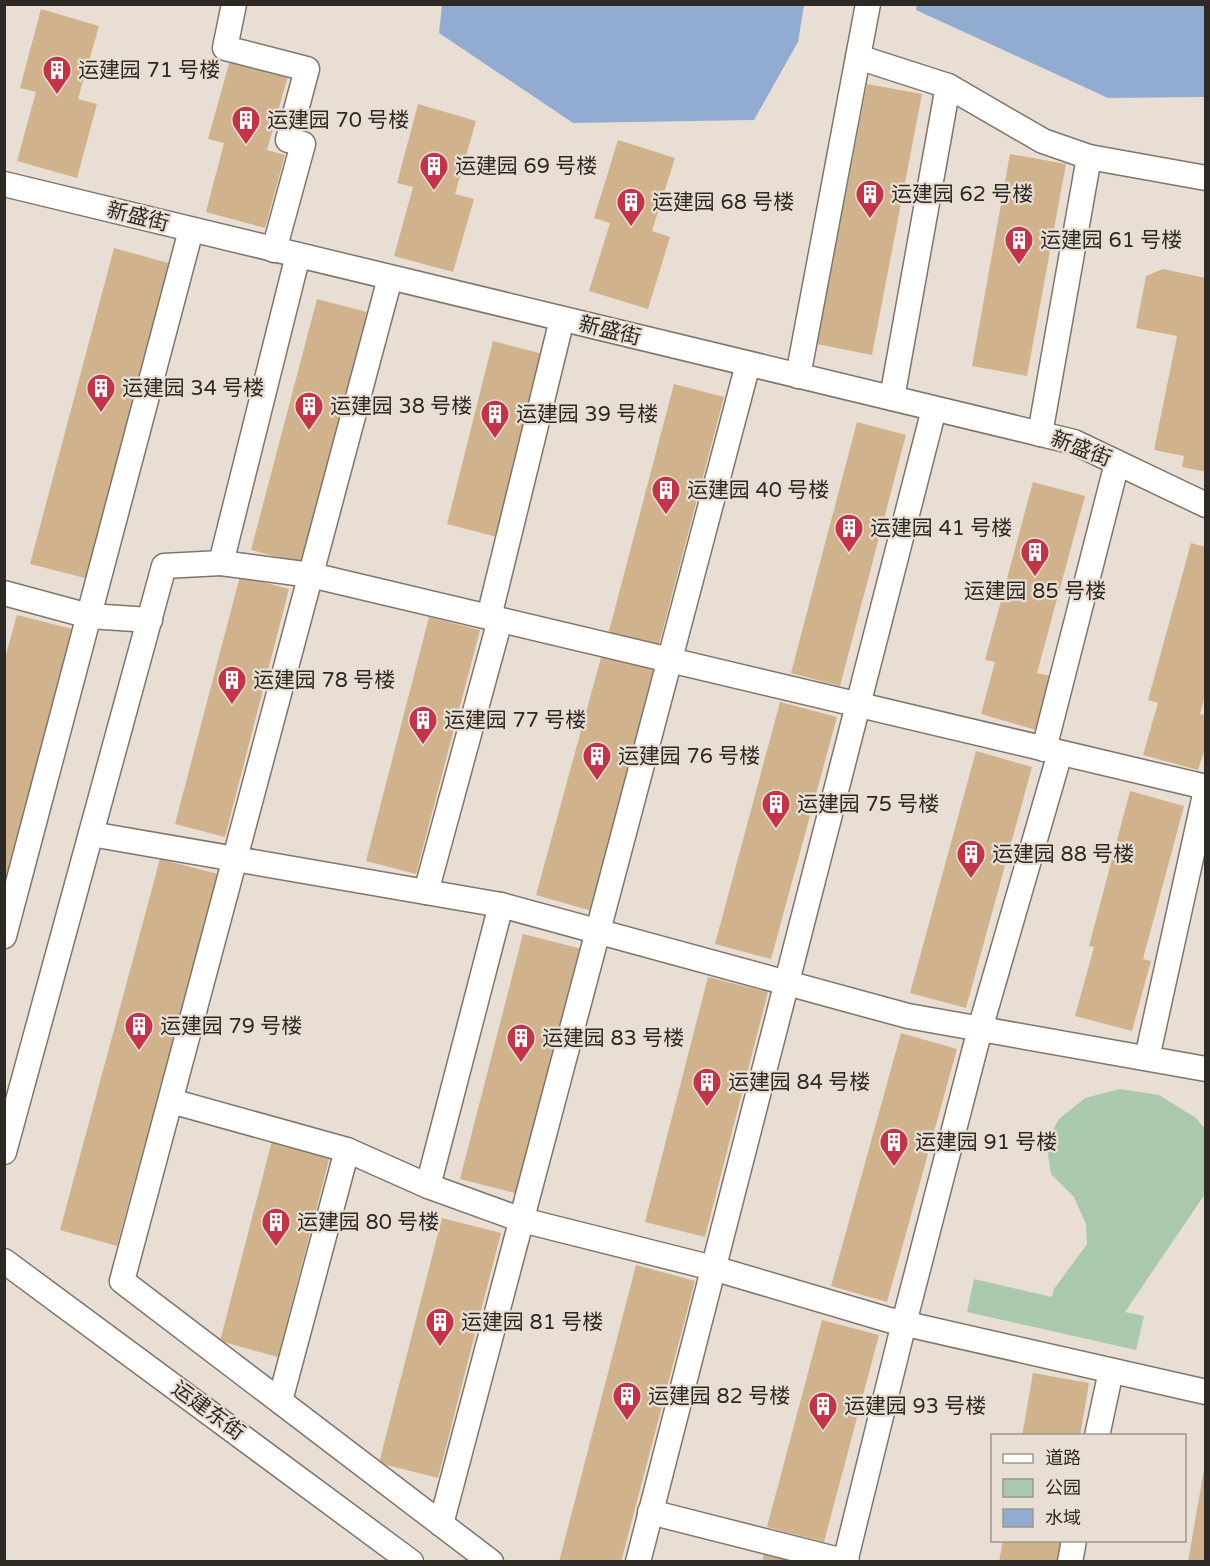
<svg xmlns="http://www.w3.org/2000/svg" width="1210" height="1566" font-family="'Varela Round','Noto Sans SC',sans-serif">
	<rect width="100%" height="100%" fill="#e9ded3"/>
	<polygon fill="#aac9ac" points="1120,1089 1159,1095 1196,1118 1206,1130 1205,1194 1125,1312 1144,1316 1136,1350 967,1312 974,1279 1052,1297 1054,1289 1087,1244 1086,1224 1074,1197 1051,1174 1046,1143 1059,1119 1085,1098"/>
	<g fill="#92acd1">
		<polygon points="917,4 1205,5 1205,97 1108,98 916,10"/>
		<polygon points="442,5 442,4 804,5 798,42 754,120 573,123 439,33"/>
	</g>
	<g fill="#d0b38d">
		<polygon points="41,9 99,26 78,99 97,104 77,178 17,161 36,92 20,88"/>
		<polygon points="230,60 288,76 267,150 285,155 265,228 206,212 224,143 208,139"/>
		<polygon points="867,84 922,94 872,355 817,344"/>
		<polygon points="418,104 476,121 455,194 474,199 453,272 394,256 413,187 397,183"/>
		<polygon points="618,140 675,158 652,231 670,237 648,309 589,291 610,223 594,218"/>
		<polygon points="1010,154 1066,164 1027,376 972,366"/>
		<polygon points="114,248 172,264 89,579 30,564"/>
		<polygon points="1163,269 1206,278 1206,472 1182,467 1184,456 1154,450 1177,336 1136,328 1146,276"/>
		<polygon points="317,299 367,312 301,563 251,550"/>
		<polygon points="493,341 543,354 497,537 447,524"/>
		<polygon points="674,384 724,397 658,648 608,635"/>
		<polygon points="857,422 906,435 840,686 791,673"/>
		<polygon points="1033,482 1085,496 1037,673 1051,676 1036,730 981,714 995,662 985,660"/>
		<polygon points="1191,543 1206,547 1206,692 1200,714 1206,715 1206,745 1198,770 1143,755 1158,703 1148,700"/>
		<polygon points="240,576 289,589 225,837 175,824"/>
		<polygon points="17,615 76,630 4,891 4,662"/>
		<polygon points="429,617 480,630 416,874 366,861"/>
		<polygon points="602,654 658,669 592,911 536,895"/>
		<polygon points="780,702 837,717 771,959 715,944"/>
		<polygon points="976,751 1032,767 966,1008 910,993"/>
		<polygon points="1130,791 1184,806 1143,959 1151,961 1132,1031 1075,1016 1094,947 1089,946"/>
		<polygon points="160,859 218,874 117,1246 60,1230"/>
		<polygon points="523,934 582,949 519,1194 460,1179"/>
		<polygon points="708,977 768,992 705,1237 645,1222"/>
		<polygon points="901,1033 957,1049 887,1302 831,1286"/>
		<polygon points="273,1137 331,1152 278,1357 220,1341"/>
		<polygon points="442,1218 501,1233 438,1478 379,1463"/>
		<polygon points="636,1265 695,1281 621,1562 559,1562"/>
		<polygon points="822,1320 879,1335 824,1542 767,1527"/>
		<polygon points="1033,1373 1089,1383 1080,1436 1022,1436"/>
		<polygon points="1204,1469 1206,1562 1188,1562"/>
		<polygon points="1003,1540 1061,1540 1057,1562 999,1562"/>
		<polygon points="765,1549 818,1562 762,1562"/>
	</g>
	<g fill="none" stroke-linecap="round" stroke-linejoin="round">
		<g stroke="#7f756b" stroke-width="27">
			<g id="minor">
				<polyline points="234,4 225,48 307,69 288,140 303,144 274,250"/>
				<polyline points="858,57 948,86 1043,141 1089,157 1206,178"/>
				<polyline points="4,184 1074,442 1206,505"/>
				<polyline points="390,278 122,1281 491,1562"/>
				<polyline points="798,376 868,4"/>
				<polyline points="892,398 948,86"/>
				<polyline points="1040,434 1089,157"/>
				<polyline points="221,563 311,575 1206,787"/>
				<polyline points="4,593 89,616 150,620"/>
				<polyline points="489,617 562,319"/>
				<polyline points="1044,749 1117,463"/>
				<polyline points="91,834 501,905 908,1016 1206,1069"/>
				<polyline points="426,892 500,620"/>
				<polyline points="4,936 191,230"/>
				<polyline points="1147,1058 1206,790"/>
				<polyline points="171,1101 347,1150 428,1186 522,1220 713,1268 889,1320 1206,1392"/>
				<polyline points="4,1152 164,566 221,563 298,255"/>
				<polyline points="428,1186 501,905"/>
				<polyline points="4,1261 411,1562"/>
				<polyline points="280,1401 347,1150"/>
				<polyline points="1097,1436 1111,1371"/>
				<polyline points="650,1512 847,1562"/>
				<polyline points="441,1524 748,364"/>
				<polyline points="638,1562 934,409"/>
				<polyline points="845,1562 904,1323 980,1029 1060,753"/>
				<polyline points="1070,1562 1074,1540"/>
			</g>
		</g>
		<use href="#minor" stroke="#fff" stroke-width="24"/>
	</g>
	<defs>
		<g id="building-pin" transform="scale(1.5)"><path d="M0 17L-7.5 6A9.5 9.5 0 1 1 7.5 6Z" fill="#c43348" stroke="#e9ded3"/><path d="M-4-6H4V6H1V3H-1V6H-4ZM-2.5-4.3h1.7v1.8h-1.7ZM.8-4.3h1.7v1.8H.8ZM-2.5-1h1.7V.8h-1.7ZM.8-1h1.7V.8H.8Z" fill="#fff"/></g>
	</defs>
	<g fill-rule="evenodd">
		<use href="#building-pin" x="57" y="70"/>
		<use href="#building-pin" x="246" y="120"/>
		<use href="#building-pin" x="434" y="166"/>
		<use href="#building-pin" x="870" y="194"/>
		<use href="#building-pin" x="631" y="202"/>
		<use href="#building-pin" x="1019" y="240"/>
		<use href="#building-pin" x="101" y="388"/>
		<use href="#building-pin" x="309" y="406"/>
		<use href="#building-pin" x="495" y="414"/>
		<use href="#building-pin" x="666" y="490"/>
		<use href="#building-pin" x="849" y="528"/>
		<use href="#building-pin" x="1035" y="552"/>
		<use href="#building-pin" x="232" y="680"/>
		<use href="#building-pin" x="423" y="720"/>
		<use href="#building-pin" x="597" y="756"/>
		<use href="#building-pin" x="776" y="804"/>
		<use href="#building-pin" x="971" y="854"/>
		<use href="#building-pin" x="139" y="1026"/>
		<use href="#building-pin" x="521" y="1038"/>
		<use href="#building-pin" x="707" y="1082"/>
		<use href="#building-pin" x="894" y="1142"/>
		<use href="#building-pin" x="276" y="1222"/>
		<use href="#building-pin" x="440" y="1322"/>
		<use href="#building-pin" x="627" y="1396"/>
		<use href="#building-pin" x="823" y="1406"/>
	</g>
	<g text-anchor="middle" dominant-baseline="central" stroke-width="4.5" stroke-linejoin="round" paint-order="stroke">
		<g font-size="21" fill="#2d2925" stroke="#e9ded3" text-anchor="start">
			<text x="78" y="70">运建园 71 号楼</text>
			<text x="267" y="120">运建园 70 号楼</text>
			<text x="455" y="166">运建园 69 号楼</text>
			<text x="891" y="194">运建园 62 号楼</text>
			<text x="652" y="202">运建园 68 号楼</text>
			<text x="1040" y="240">运建园 61 号楼</text>
			<text x="122" y="388">运建园 34 号楼</text>
			<text x="330" y="406">运建园 38 号楼</text>
			<text x="516" y="414">运建园 39 号楼</text>
			<text x="687" y="490">运建园 40 号楼</text>
			<text x="870" y="528">运建园 41 号楼</text>
			<text x="1035" y="591" text-anchor="middle">运建园 85 号楼</text>
			<text x="253" y="680">运建园 78 号楼</text>
			<text x="444" y="720">运建园 77 号楼</text>
			<text x="618" y="756">运建园 76 号楼</text>
			<text x="797" y="804">运建园 75 号楼</text>
			<text x="992" y="854">运建园 88 号楼</text>
			<text x="160" y="1026">运建园 79 号楼</text>
			<text x="542" y="1038">运建园 83 号楼</text>
			<text x="728" y="1082">运建园 84 号楼</text>
			<text x="915" y="1142">运建园 91 号楼</text>
			<text x="297" y="1222">运建园 80 号楼</text>
			<text x="461" y="1322">运建园 81 号楼</text>
			<text x="648" y="1396">运建园 82 号楼</text>
			<text x="844" y="1406">运建园 93 号楼</text>
		</g>
		<g font-size="21" fill="#2d2925" stroke="#e9ded3">
			<text transform="translate(138 217) rotate(14)">新盛街</text>
			<text transform="translate(610 331) rotate(14)">新盛街</text>
			<text transform="translate(1081 449) rotate(21)">新盛街</text>
			<text transform="translate(208 1411) rotate(36)">运建东街</text>
		</g>
	</g>
	<rect width="1210" height="1566" fill="none" stroke="#2d2925" stroke-width="12"/>
	<rect x="991" y="1434" width="195" height="108" fill="#e9ded3" stroke="#9e968d" stroke-width="1.5"/>
	<rect x="1003" y="1454" width="30" height="9" fill="#ffffff" stroke="#9e968d" stroke-width="1.5"/>
	<text x="1045" y="1464" font-size="18" fill="#2d2925">道路</text>
	<rect x="1003" y="1479" width="30" height="18" fill="#aac9ac" stroke="#9e968d" stroke-width="1.5"/>
	<text x="1045" y="1494" font-size="18" fill="#2d2925">公园</text>
	<rect x="1003" y="1509" width="30" height="18" fill="#92acd1" stroke="#9e968d" stroke-width="1.5"/>
	<text x="1045" y="1524" font-size="18" fill="#2d2925">水域</text>
</svg>
